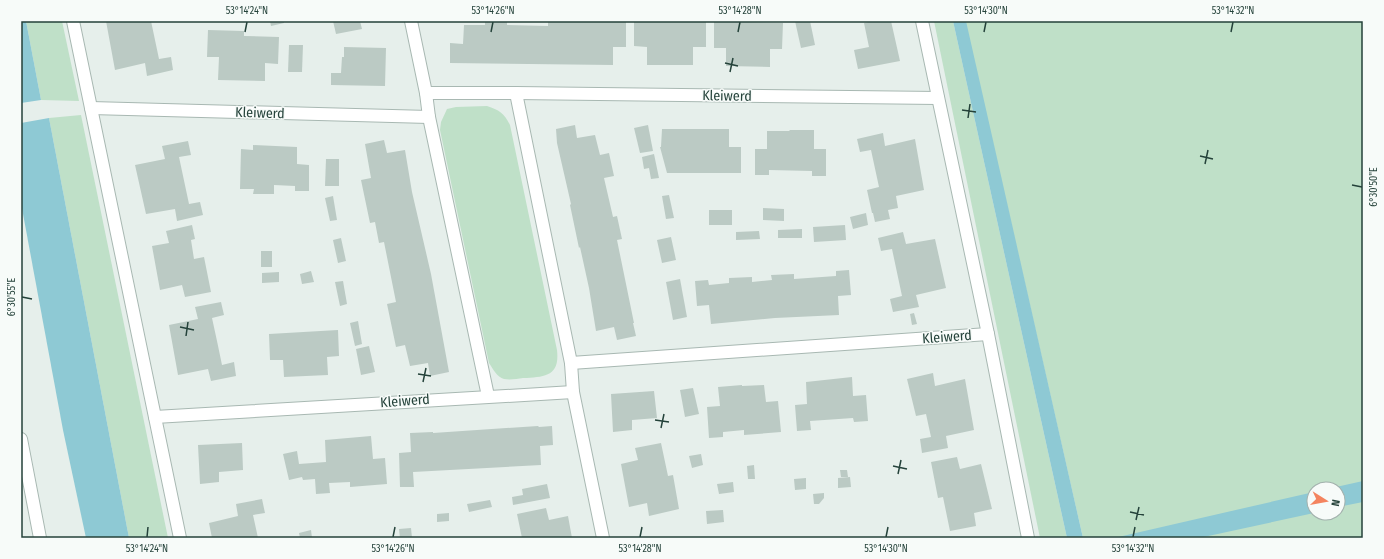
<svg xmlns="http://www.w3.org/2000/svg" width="1384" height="559" font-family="'Fira Sans Condensed',sans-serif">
	<rect width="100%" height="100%" fill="#e6efeb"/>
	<g fill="#bfe0c8" fill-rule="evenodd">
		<polygon points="26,21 62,21 79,101 41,100"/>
		<polygon points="934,21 953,21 1067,538 1040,538"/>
		<path d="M965 21H1363V538H1083ZM1314 489H1338V513H1314Z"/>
		<path d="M487 106C499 110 504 113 510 125L557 350C560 376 545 377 523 378 517 379 510 380 504 379 497 377 493 369 489 363L440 130 441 122 447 109 456 107Z"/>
		<polygon points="81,115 168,538 129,538 49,118"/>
	</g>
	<g fill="#8ec9d4">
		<polygon points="21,21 26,21 41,100 21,103"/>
		<polygon points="953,21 966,21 1083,538 1067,538"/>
		<polygon points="49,118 129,538 86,538 63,430 21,203 21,123"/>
		<polygon points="1363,481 1363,502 1338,507 1338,489 1327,489"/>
		<polygon points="1314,492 1314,513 1199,538 1114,538"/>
	</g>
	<g fill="#bbcac4">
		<polygon points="106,21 151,21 159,59 171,57 173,70 147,76 145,63 115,70"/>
		<polygon points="270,21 284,21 284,23 271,26"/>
		<polygon points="333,21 360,21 362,29 336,34"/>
		<polygon points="485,21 507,21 507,25 548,26 548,21 626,22 626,47 613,47 613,65 450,63 450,43 463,44 464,25 485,25"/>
		<polygon points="634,21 706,21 706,47 693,47 693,65 647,65 647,47 634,46"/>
		<polygon points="714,21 783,23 782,49 770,49 770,67 726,66 726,48 714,48"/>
		<polygon points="795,21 810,21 815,45 801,48"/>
		<polygon points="873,21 891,21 900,61 858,69 854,50 869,47 864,23"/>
		<polygon points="208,30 244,31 244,36 279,37 278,64 265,63 265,81 218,80 219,57 207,57"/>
		<polygon points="289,45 303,45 302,72 288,72"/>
		<polygon points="344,47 386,48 385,86 331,85 331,73 341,73 342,57 344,57"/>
		<polygon points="575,125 577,138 595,135 600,155 609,153 614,176 604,178 613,217 617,216 622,239 617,240 634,323 633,323 636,336 617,340 614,327 596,331 589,288 580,247 579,248 570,205 571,204 557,143 556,129"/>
		<polygon points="648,125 653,151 640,153 634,128"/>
		<polygon points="662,129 729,129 729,147 741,147 741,173 667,173 660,147 661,147"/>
		<polygon points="789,130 814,130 814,149 826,149 826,176 812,176 812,171 769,170 769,175 755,175 755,149 767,149 767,131 790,131"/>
		<polygon points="883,133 885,146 915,139 924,190 896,196 898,208 888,210 890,219 875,222 873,213 872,213 867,190 879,187 871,150 860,152 857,139"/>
		<polygon points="384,140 387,153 405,150 412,192 431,274 449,372 430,376 428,363 410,366 405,345 396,347 387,304 396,302 384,242 379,243 375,222 370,223 361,180 371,178 365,144"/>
		<polygon points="188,141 191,155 179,157 189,204 200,202 203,215 177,221 175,209 146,214 135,165 165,159 162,146"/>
		<polygon points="253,145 297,147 297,164 309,165 309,191 295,191 295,186 274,185 274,194 253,194 254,189 240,189 241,149 253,150"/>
		<polygon points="654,154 659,178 651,179 649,168 644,169 642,157"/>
		<polygon points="326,159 339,159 339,186 325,186"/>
		<polygon points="669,195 674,218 666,219 662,196"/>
		<polygon points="333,196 337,220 330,221 325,198"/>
		<polygon points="763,208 784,209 784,221 763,220"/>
		<rect x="709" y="210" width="23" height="15"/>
		<polygon points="866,213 868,225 853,229 850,217"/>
		<polygon points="192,225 195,239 191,240 194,259 204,257 211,292 185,297 182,285 160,290 152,246 169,243 166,231"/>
		<polygon points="845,225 846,240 814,242 813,227"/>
		<polygon points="802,229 802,238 778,238 778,230"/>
		<polygon points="759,231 760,239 736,240 736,232"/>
		<polygon points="903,232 906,244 935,239 946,288 916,295 919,307 893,312 890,299 902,296 892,249 881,251 878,238"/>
		<polygon points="671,237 676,260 662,263 657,240"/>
		<polygon points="341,238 346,261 338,263 333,240"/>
		<rect x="261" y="251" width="11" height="16"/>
		<polygon points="849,270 851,295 838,296 839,315 775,318 711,324 709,305 697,306 695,281 708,280 709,285 729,283 729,278 752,277 752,282 772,280 771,275 794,274 794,279 836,276 836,271"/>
		<polygon points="311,271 314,282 302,284 300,274"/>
		<polygon points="279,272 279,282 262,283 262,273"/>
		<polygon points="680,279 687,317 673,320 666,282"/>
		<polygon points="343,281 347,304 340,306 335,282"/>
		<polygon points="221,302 224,315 212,318 217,341 222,365 234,362 236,376 211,381 208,369 178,375 169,325 198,319 195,307"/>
		<polygon points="914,313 917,324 912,325 910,314"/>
		<polygon points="358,321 362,344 355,346 350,323"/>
		<polygon points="338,330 339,356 327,357 328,375 284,377 283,360 270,360 269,334"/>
		<polygon points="369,346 375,372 361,375 356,349"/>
		<polygon points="933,373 935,386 965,379 974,430 946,436 948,448 922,453 920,439 931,437 926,414 916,416 907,379"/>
		<polygon points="852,377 853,396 866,395 868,421 854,422 853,418 810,421 811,430 797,431 795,405 807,404 806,382"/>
		<polygon points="742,385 742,386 764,385 766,402 778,401 781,432 744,435 744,430 723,432 723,437 709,438 707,407 720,406 718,387"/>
		<polygon points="693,388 699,414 685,417 680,390"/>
		<polygon points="654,391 657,418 632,420 632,430 613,432 611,394"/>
		<polygon points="538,426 539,427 552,426 553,445 540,446 541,465 413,472 414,487 400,487 399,453 411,452 410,433 433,432 433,433"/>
		<polygon points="371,436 373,459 385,458 387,484 350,487 350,482 329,483 330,493 316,494 315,479 303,480 302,477 289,480 283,454 297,451 299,464 326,462 325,440"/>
		<polygon points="242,443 243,470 219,472 219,482 200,484 198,445"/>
		<polygon points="661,443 668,476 673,475 679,509 649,516 647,503 629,507 621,464 638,460 635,448"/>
		<polygon points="701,454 703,465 692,468 689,456"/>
		<polygon points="957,457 960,469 981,464 992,509 974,513 976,526 950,531 943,497 938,498 931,462"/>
		<polygon points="754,465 755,479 748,479 747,466"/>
		<polygon points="840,470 847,470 848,477 841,477"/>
		<polygon points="850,477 851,487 838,488 838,478"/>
		<polygon points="806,478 806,489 795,490 794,479"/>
		<polygon points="733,482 734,492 719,494 717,484"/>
		<polygon points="547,484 550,498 513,505 512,497 523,495 522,489"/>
		<polygon points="824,493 824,498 819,504 814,504 813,494"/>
		<polygon points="262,499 265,513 253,515 258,538 212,538 209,523 238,516 236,504"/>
		<polygon points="490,500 492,507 469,512 467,504"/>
		<polygon points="546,508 549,520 568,516 572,538 522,538 517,514"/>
		<polygon points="723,510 724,522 707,524 706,511"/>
		<polygon points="449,513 449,521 437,522 437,514"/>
		<polygon points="411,528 412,538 400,538 399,529"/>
		<polygon points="311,530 312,538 300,538 299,533"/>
	</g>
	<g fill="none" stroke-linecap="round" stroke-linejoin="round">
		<g stroke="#a8b8b2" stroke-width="14">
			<g id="minor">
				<polyline points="73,21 180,538"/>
				<polyline points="411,21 426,93 429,117 488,396"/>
				<polyline points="922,21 988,334 1028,538"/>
				<polyline points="426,93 516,93 938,98"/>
				<polyline points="516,93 571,363 573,392 603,538"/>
				<polyline points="91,108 429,117"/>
				<polyline points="571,363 988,334"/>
				<polyline points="155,417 573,392"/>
				<polyline points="21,439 40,538"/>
			</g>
		</g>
		<use href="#minor" stroke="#fff" stroke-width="12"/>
	</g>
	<path fill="none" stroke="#24423a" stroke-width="1.5" d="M245 32 247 22M491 32 493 22M738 32 740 22M984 32 986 22M1231 32 1233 22M725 63 738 66M730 72 733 58M962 110 976 112M968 118 970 104M1200 156 1213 159M1205 164 1208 150M1352 185 1362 187M22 297 32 299M180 327 194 330M186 336 188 322M418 374 431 376M423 382 426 368M655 420 669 422M661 428 664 414M893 466 907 469M898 474 901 460M1130 512 1144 515M1136 520 1139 507M147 537 148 527M393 537 395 527M640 537 642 527M886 537 888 527M1133 537 1135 527"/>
	<g text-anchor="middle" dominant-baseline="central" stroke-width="3" stroke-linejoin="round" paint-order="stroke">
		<g font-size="14" fill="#24423a" stroke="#f7fbf9">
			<text transform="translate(727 96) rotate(1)">Kleiwerd</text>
			<text transform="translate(260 113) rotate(2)">Kleiwerd</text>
			<text transform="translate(947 337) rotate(-4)">Kleiwerd</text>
			<text transform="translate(405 401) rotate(-4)">Kleiwerd</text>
		</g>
	</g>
	<rect width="1384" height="559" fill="none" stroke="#f7fbf9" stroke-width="44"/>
	<g transform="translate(1326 501) rotate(101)"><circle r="19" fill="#f7fbf9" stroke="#a3b1ad"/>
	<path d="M0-3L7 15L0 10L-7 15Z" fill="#f4845f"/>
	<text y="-6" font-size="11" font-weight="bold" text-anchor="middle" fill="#24423a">N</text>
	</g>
	<rect x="22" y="22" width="1340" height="515" fill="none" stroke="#24423a" stroke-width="1.5"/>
	<g font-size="10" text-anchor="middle" fill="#24423a">
		<text x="247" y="14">53°14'24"N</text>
		<text x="493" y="14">53°14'26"N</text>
		<text x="740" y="14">53°14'28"N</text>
		<text x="986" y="14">53°14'30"N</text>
		<text x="1233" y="14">53°14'32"N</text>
		<text transform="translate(1373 187) rotate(-90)" y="4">6°30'50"E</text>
		<text transform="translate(11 297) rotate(-90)" y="4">6°30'55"E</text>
		<text x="147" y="552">53°14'24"N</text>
		<text x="393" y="552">53°14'26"N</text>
		<text x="640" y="552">53°14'28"N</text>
		<text x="886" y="552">53°14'30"N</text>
		<text x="1133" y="552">53°14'32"N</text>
	</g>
</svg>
